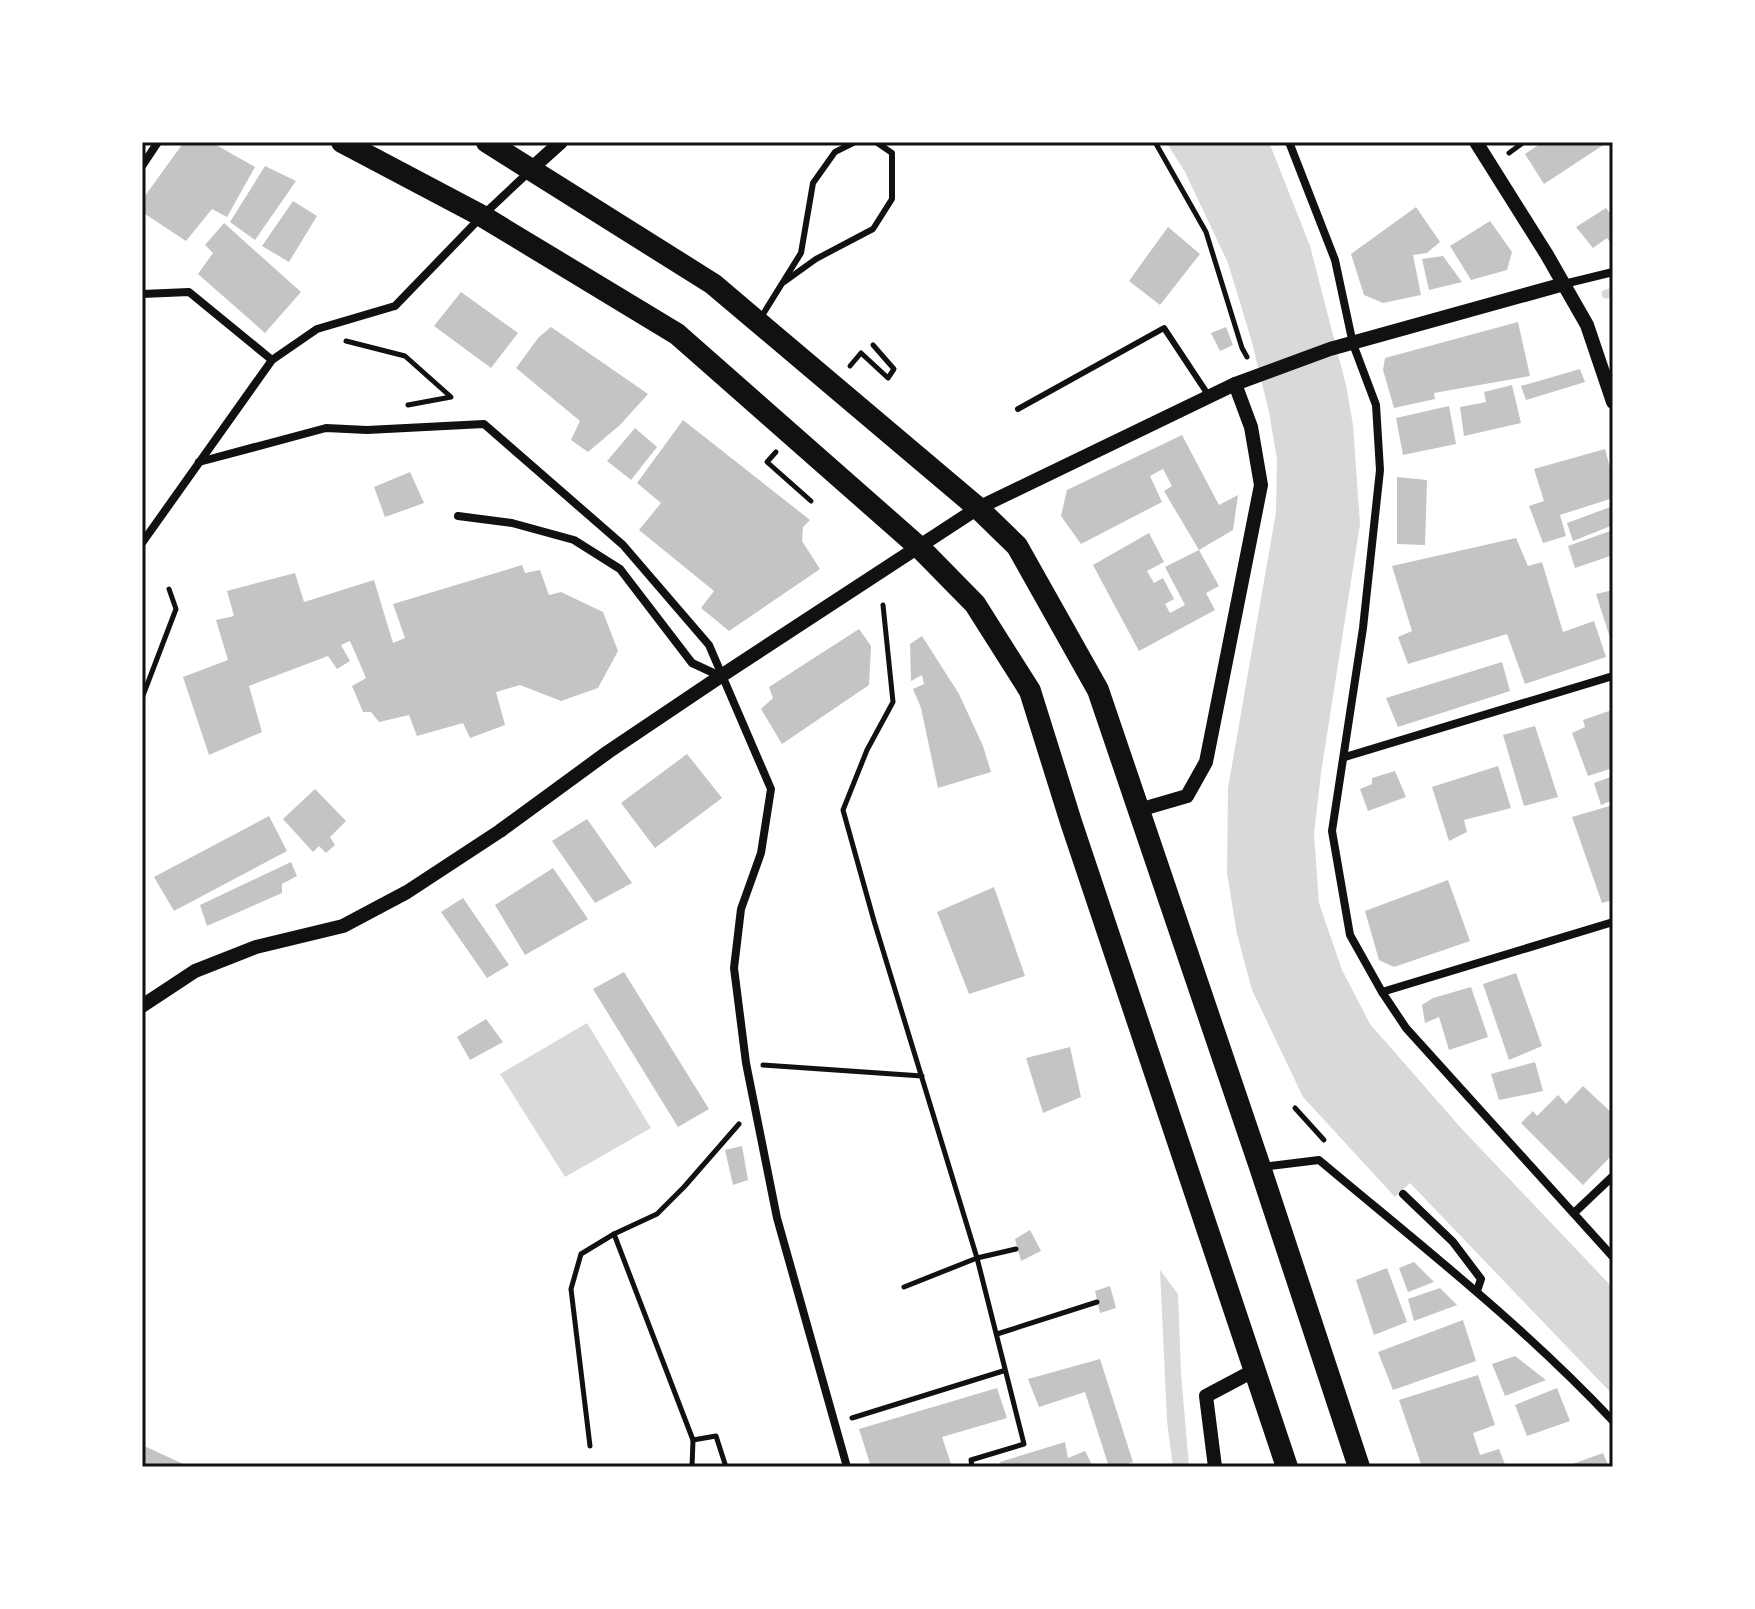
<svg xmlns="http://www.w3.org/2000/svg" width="1755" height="1609" font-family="Literata,serif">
	<rect width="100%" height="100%" fill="#fff"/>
	<g fill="#d9d9d9">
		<polygon points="1166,142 1269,142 1310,246 1346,385 1353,425 1360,524 1321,773 1314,834 1319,903 1342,970 1370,1024 1461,1128 1613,1288 1613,1395 1410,1183 1395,1197 1303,1097 1252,990 1237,934 1227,873 1228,788 1276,512 1277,459 1269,412 1252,342 1228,263 1185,172"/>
		<polygon points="587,1023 651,1128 565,1177 500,1074"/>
		<polygon points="1160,1270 1178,1294 1181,1373 1189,1467 1173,1467 1167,1421"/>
	</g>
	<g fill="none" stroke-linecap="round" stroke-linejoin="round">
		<polyline stroke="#d9d9d9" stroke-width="9" points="1606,294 1613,292"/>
	</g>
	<g fill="#c4c4c4">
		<polygon points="184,142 211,142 255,167 227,217 212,209 186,241 142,212 142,200"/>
		<polygon points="1543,142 1608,142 1544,184 1525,154"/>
		<polygon points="265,166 296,181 255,240 230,222"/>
		<polygon points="293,201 317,216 289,262 262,246"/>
		<polygon points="1416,207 1440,242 1427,253 1413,255 1421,295 1383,303 1364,295 1351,254"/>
		<polygon points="1606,208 1613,217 1613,246 1607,238 1593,248 1576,227"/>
		<polygon points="1490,221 1512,252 1507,270 1471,280 1450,246"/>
		<polygon points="224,223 301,292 265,333 198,274 213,253 205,245"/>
		<polygon points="1168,227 1200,254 1160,305 1129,281"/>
		<polygon points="1443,256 1462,282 1429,290 1422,259"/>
		<polygon points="461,292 518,333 491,368 434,326"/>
		<polygon points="1518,322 1530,376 1434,393 1435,399 1394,408 1383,370 1385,358"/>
		<polygon points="551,327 648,394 620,425 588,452 571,440 580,421 516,368 539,337"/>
		<polygon points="1226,327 1233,345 1220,351 1211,333"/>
		<polygon points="1580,369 1585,382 1526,400 1521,386"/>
		<polygon points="1512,385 1521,423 1464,436 1460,407 1486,402 1484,392"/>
		<polygon points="1449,406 1456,444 1403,455 1396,418"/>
		<polygon points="683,420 810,520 803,527 802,541 820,569 729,631 701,608 714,591 639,530 661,503 637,483"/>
		<polygon points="635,428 657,447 631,480 607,461"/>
		<polygon points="1182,435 1219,505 1238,495 1233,530 1199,550 1219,586 1206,593 1215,610 1139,651 1093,565 1149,533 1164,562 1147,571 1154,583 1163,578 1174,599 1165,604 1170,613 1185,605 1165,567 1199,550 1164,491 1172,486 1163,469 1150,476 1162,502 1081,544 1061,516 1067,490"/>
		<polygon points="1605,449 1613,479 1613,498 1560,515 1566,536 1543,543 1529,506 1544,501 1534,469"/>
		<polygon points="410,472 424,503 385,517 374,487"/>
		<polygon points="1397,477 1427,480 1425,545 1397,544"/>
		<polygon points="1613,506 1613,525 1573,541 1567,523"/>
		<polygon points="1613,530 1613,555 1575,568 1568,546"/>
		<polygon points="1516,538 1528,566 1542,562 1563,632 1594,621 1606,657 1525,684 1507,634 1408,664 1398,637 1412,631 1392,566"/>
		<polygon points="522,565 525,573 540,570 549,595 561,592 603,612 618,651 598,688 561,701 520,685 496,692 505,725 470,738 463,723 417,736 409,715 379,722 371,712 363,712 352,686 366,678 350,641 341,645 350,661 337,669 328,656 249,686 262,732 209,755 183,677 228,660 216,620 234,616 227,591 295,573 304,602 374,580 393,643 405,638 393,604"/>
		<polygon points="1613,590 1613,644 1612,644 1596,594"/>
		<polygon points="859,629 871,646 869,685 782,744 761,709 773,698 769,687"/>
		<polygon points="922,636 959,694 983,746 991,772 938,788 921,708 913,689 924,684 922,675 911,681 910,644"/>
		<polygon points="1502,662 1510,691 1398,727 1386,698"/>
		<polygon points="1609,711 1613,724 1613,768 1588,776 1572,733 1585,727 1583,720"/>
		<polygon points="1535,726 1558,797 1524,806 1503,735"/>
		<polygon points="687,754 722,798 655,848 621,803"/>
		<polygon points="1498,766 1511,808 1464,820 1467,832 1449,841 1432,787"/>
		<polygon points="1395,771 1406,797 1368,811 1360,789 1372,784 1372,778"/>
		<polygon points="1613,776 1613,800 1601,805 1594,783"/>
		<polygon points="315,789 346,821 330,837 335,845 326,853 319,846 313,852 283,819"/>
		<polygon points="1613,805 1613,900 1602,903 1572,817"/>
		<polygon points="269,816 287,851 174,911 154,877"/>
		<polygon points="587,819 632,883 595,903 552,841"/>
		<polygon points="291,862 297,876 282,884 282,893 207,926 200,905"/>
		<polygon points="553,868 588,919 525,955 495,905"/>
		<polygon points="1448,880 1470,941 1394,967 1379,960 1365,911"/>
		<polygon points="994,887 1025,976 969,994 937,912"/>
		<polygon points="463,898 509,965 487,978 441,912"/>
		<polygon points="624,972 709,1109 678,1127 593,989"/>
		<polygon points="1516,973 1542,1046 1509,1060 1483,984"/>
		<polygon points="1471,987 1488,1037 1449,1050 1439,1017 1425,1023 1422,1005 1433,998"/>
		<polygon points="486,1019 503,1042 470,1060 457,1037"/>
		<polygon points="1070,1047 1081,1097 1043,1113 1026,1058"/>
		<polygon points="1535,1062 1543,1091 1499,1100 1491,1074"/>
		<polygon points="1583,1086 1613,1114 1613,1154 1583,1185 1521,1123 1533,1111 1537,1116 1558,1095 1566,1104"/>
		<polygon points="742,1146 748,1180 733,1185 725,1150"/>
		<polygon points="1030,1230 1041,1251 1021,1261 1015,1239"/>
		<polygon points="1414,1262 1434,1282 1408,1292 1399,1268"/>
		<polygon points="1387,1268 1407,1322 1374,1335 1356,1280"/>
		<polygon points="1110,1286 1116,1308 1100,1313 1095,1291"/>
		<polygon points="1440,1288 1457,1305 1414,1321 1408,1299"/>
		<polygon points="1463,1320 1476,1361 1393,1390 1378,1352"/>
		<polygon points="1515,1356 1546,1380 1505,1396 1492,1364"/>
		<polygon points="1100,1359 1133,1462 1119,1467 1109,1467 1085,1392 1039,1407 1028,1379"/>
		<polygon points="1478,1375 1495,1425 1473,1433 1480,1455 1499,1449 1506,1467 1422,1467 1399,1400"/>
		<polygon points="997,1388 1007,1418 942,1437 952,1467 871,1467 859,1429"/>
		<polygon points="1557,1388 1570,1421 1527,1436 1515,1405"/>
		<polygon points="1065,1442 1068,1458 1085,1451 1093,1467 1001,1467 1000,1462"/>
		<polygon points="142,1445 190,1467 142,1467"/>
		<polygon points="1603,1453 1609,1467 1564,1467"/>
	</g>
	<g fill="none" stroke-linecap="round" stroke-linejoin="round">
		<g stroke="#111" stroke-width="5">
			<polyline points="1155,142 1206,232 1242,348 1247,357"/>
			<polyline points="1509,153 1524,142"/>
			<polyline points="346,341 405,356 451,397 408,405"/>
			<polyline points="850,366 861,353 888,378 894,369 873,345"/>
			<polyline points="776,452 767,462 811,501"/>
			<polyline points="883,605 893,702 867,750 843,810 874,921 977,1258 1024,1444 971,1460 972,1467"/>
			<polyline points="142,698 176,609 169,589"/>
			<polyline points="763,1065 922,1076"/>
			<polyline points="1295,1108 1324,1140"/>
			<polyline points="904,1287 977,1258 1016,1249"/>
			<polyline points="997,1334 1097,1302"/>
			<polyline points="852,1418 1003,1371"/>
			<polyline points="590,1446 571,1289 581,1254 614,1234"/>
			<polyline points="692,1467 693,1440"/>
			<polyline points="726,1467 716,1436 693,1440 614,1234 657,1214 684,1187 739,1124"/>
		</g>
		<g stroke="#111" stroke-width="6">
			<polyline points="784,282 816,259 873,229 892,199 892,153 876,142"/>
			<polyline points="760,319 801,253 813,183 835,152 855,142"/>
			<polyline points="1018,409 1164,328 1209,396"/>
		</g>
		<g stroke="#111" stroke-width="8">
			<polyline points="1289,142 1335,260 1353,344 1376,405 1380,470 1363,628 1332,831 1350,935 1382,992 1406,1028 1613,1257"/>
			<polyline points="142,166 158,142"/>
			<polyline points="1564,284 1613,272"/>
			<polyline points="142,294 189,292 272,360 317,329 395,306 482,216 531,170"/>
			<polyline points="199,462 326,428 367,430 484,424 623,545 709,645 771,789 761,853 741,909 734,968 746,1063 777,1218 847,1467"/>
			<polyline points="458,516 512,523 574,540 620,569 692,663 720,676"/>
			<polyline points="142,543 272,360"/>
			<polyline points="1345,757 1613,676"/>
			<polyline points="1382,992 1613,922"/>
			<path d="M1261 1167 1319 1160C1419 1244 1523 1325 1613 1421"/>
			<polyline points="1403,1194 1453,1242 1481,1279 1477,1291"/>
			<polyline points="1574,1213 1613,1176"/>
		</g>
		<g stroke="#111" stroke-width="14">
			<polyline points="1476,142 1547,255 1587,325 1613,402"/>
			<polyline points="531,169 561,142"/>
			<polyline points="1139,810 1187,796 1206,762 1261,485 1251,427 1235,384"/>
			<polyline points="142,1006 195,971 256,947 343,926 407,892 500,831 608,752 721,676 978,508 1235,384 1330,349 1564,284"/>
			<polyline points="1215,1467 1206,1396 1255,1370"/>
		</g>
		<g stroke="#111" stroke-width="22">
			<polyline points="342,142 482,216 677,334 920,548 975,604 1030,691 1071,822 1287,1467"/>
			<polyline points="487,142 713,284 978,508 1017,546 1098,690 1260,1167 1359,1467"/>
		</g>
	</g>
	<rect width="1755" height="1609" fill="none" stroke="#ffffff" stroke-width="288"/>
	<rect x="144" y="144" width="1467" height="1321" fill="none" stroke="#111" stroke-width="3"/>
</svg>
